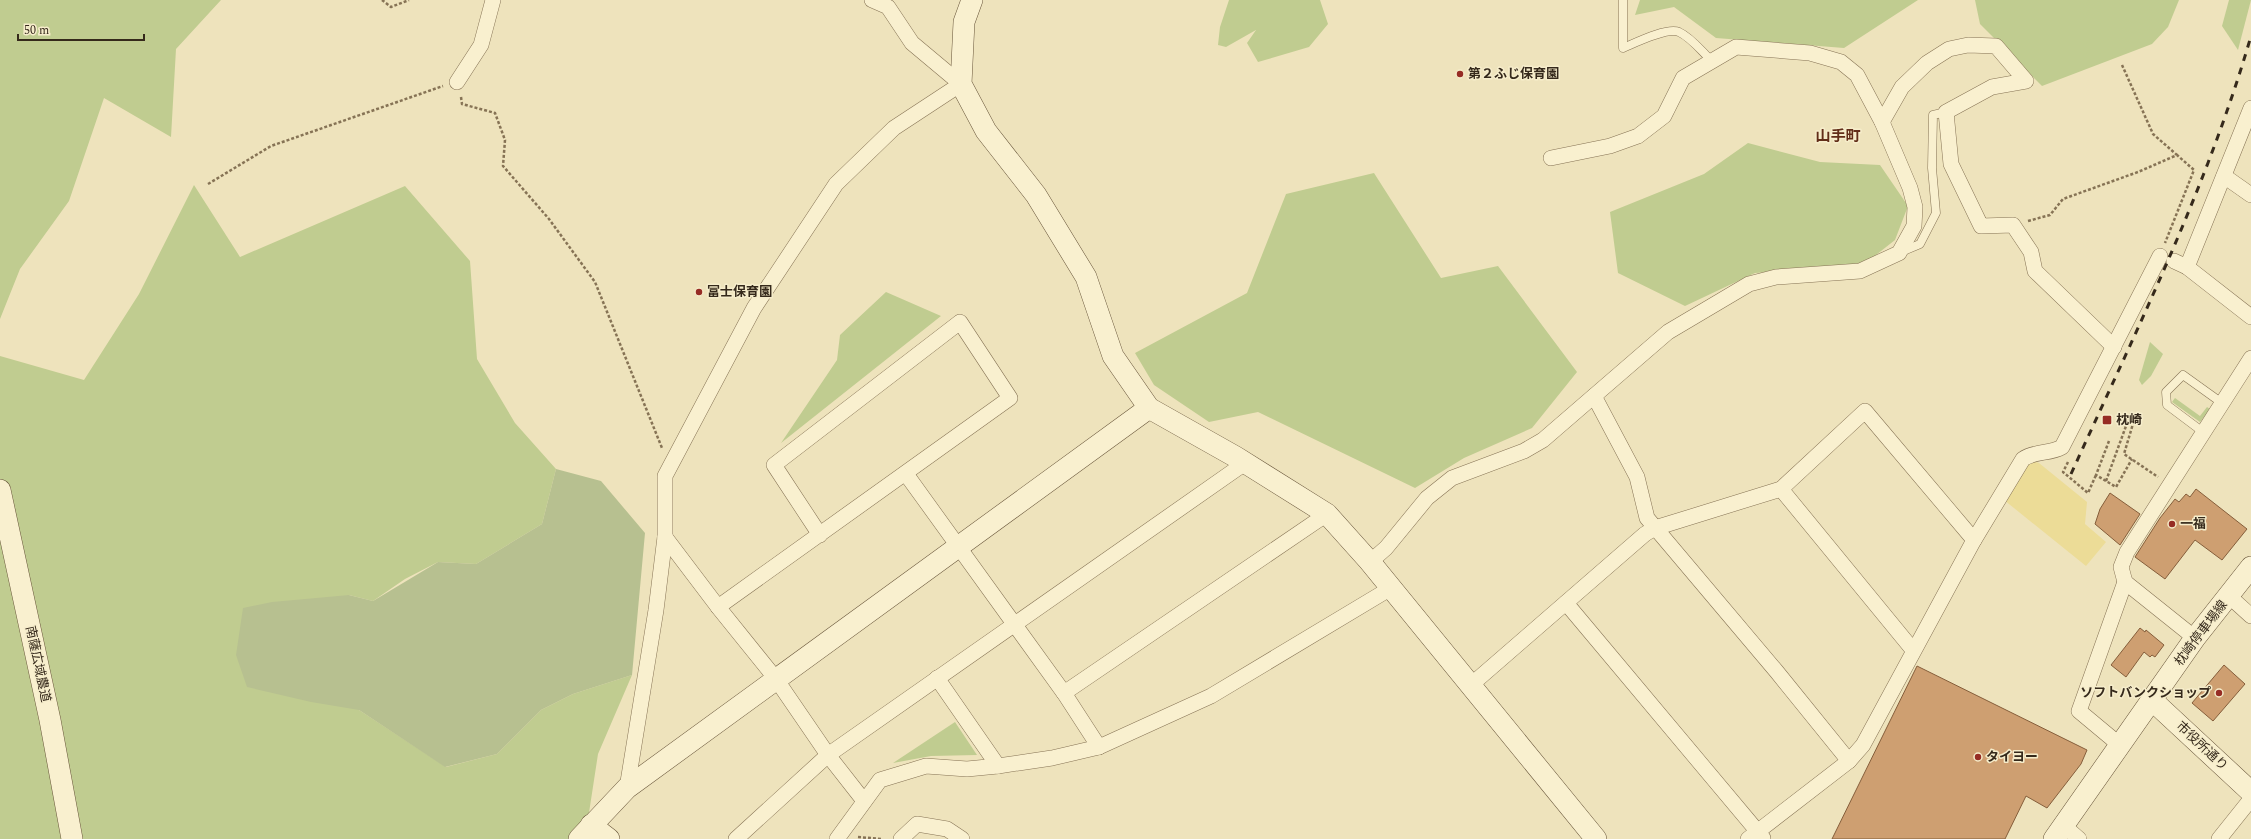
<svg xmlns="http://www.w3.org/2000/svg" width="2251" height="839" font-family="Spectral,'Noto Sans JP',serif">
	<rect width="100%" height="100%" fill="#eee3bc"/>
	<g fill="#c0cc90">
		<polygon points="0,0 221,0 176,49 171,137 104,98 69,201 20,269 0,319"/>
		<polygon points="1229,0 1320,0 1328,24 1309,47 1258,62 1247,43 1256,30 1226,47 1218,45 1220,27"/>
		<polygon points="1640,0 1918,0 1844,48 1716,38 1674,7 1635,15"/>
		<polygon points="1975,0 2179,0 2168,27 2152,44 2042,86 1980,24"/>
		<polygon points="2229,0 2251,0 2238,50 2222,26"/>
		<polygon points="1748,143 1820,162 1880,165 1908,206 1895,240 1862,266 1755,273 1685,306 1618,273 1610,212 1704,174"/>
		<polygon points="1374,173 1441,278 1498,266 1577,372 1532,428 1464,458 1415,488 1258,412 1209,422 1154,385 1135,353 1247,293 1286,194"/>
		<polygon points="194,185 240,257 405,186 470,261 477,359 515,423 556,469 542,524 476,564 438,562 405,579 373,601 349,595 359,710 446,767 497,754 541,710 573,694 632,675 598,754 585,839 0,839 0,356 84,380 139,294"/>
		<polygon points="886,292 941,316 781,443 837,360 840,335"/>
		<polygon points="2150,342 2163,354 2151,376 2142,385 2139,380"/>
		<polygon points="2175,398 2200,416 2207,407 2210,409 2200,422 2172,402"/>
		<polygon points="955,722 977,755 931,756 893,763"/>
	</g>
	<polygon fill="#ecdc97" points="2033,461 2039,463 2087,502 2085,524 2106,542 2086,566 2004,500 2025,466"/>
	<polygon fill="#b7c090" points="556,469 601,481 645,533 632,675 573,694 541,710 497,754 445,767 359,710 311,702 247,687 236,655 243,608 272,602 349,595 373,601 438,562 476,564 542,524"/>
	<g fill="#ce9f71" stroke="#855e3b">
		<polygon points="2196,489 2247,529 2222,560 2195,540 2165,579 2135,557 2160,518 2175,499 2179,502 2186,494 2190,497"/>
		<polygon points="2110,493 2140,514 2120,545 2095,524 2100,509"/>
		<polygon points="2140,628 2145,632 2146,630 2164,645 2155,657 2152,655 2150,657 2144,652 2126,677 2111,665"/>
		<polygon points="2224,665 2245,684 2213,721 2192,703"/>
		<polygon points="1917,666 2087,750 2081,764 2047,808 2026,796 2005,839 1832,839"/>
	</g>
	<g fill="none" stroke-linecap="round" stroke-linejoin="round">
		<g stroke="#867355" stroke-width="9">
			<g id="lane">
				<path d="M1623 0V48C1635 43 1667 27 1679 32 1692 38 1702 52 1712 61"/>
				<polyline points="1901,252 1920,244 1936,213 1932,168 1933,115 1946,112"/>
				<polyline points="2203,432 2167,405 2166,392 2183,375 2222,403"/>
			</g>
		</g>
		<g stroke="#867355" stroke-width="16">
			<g id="street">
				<polyline points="457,82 481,45 493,0"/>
				<polyline points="1882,122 1902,87 1927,63 1949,49 1968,45 1996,46 2026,81 1992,87 1946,112 1951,164 1981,226 2013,225 2031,252 2035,271 2114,347"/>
				<polyline points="2224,176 2251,195"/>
				<polyline points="2174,261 2187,267 2251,317"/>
				<polyline points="2187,267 2251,108"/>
				<polyline points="1594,396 1637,477 1647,518 1777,672 1849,761"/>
				<polyline points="906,474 1064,693 1099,747"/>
				<polyline points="1781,489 1913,650"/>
				<polyline points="665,537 718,607 776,679 828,755 864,801"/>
				<path d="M1974 540 2023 459C2034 451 2050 454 2062 447L2160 256"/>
				<polyline points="1370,562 1386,548 1427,498 1452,478 1524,451 1543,440 1668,332 1749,284 1776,277 1860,271 1899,253 1914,226 1915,207 1910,188 1882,122 1857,75 1841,62 1810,53 1736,47 1683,78 1664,116 1638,136 1610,146 1551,158"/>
				<polyline points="2125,582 2121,567 2127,552 2251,358"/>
				<polyline points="2229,596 2251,616"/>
				<polyline points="1566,603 1763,838"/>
				<polyline points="718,607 1010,398 960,322 774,465 820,535"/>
				<polyline points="937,678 998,766"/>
				<polyline points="1471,685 1645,534 1655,528 1781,489 1865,411 1974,540 1863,745 1849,761 1748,839"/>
				<polyline points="1064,693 1327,514"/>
				<polyline points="2121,746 2079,711 2125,582 2195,638"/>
				<polyline points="627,788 656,610 665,537 665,476 754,308 836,184 894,128 961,84 912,43 888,7 872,0"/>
				<polyline points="2064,826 2079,839"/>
				<polyline points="736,839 828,755 1245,463"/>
				<polyline points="837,839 880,780 926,766 967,769 998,766 1052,758 1099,747 1211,696 1391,588"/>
				<polyline points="901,839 917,824 947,829 962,839"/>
				<polyline points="2219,839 2251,799"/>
			</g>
		</g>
		<g stroke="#675439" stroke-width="22">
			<g id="secondary">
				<polyline points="972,0 964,22 961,84 986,131 1036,195 1086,277 1113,356 1149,408 1236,457 1327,514 1370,562 1596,839"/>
				<polyline points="0,490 50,720 72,839"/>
				<polyline points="2153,701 2251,792"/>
				<polyline points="591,825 609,839"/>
				<polyline points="579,839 627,788 1149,408"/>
				<polyline points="2054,839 2195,638 2251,567"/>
			</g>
		</g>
		<g stroke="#867355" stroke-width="2.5" stroke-dasharray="3 2" stroke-linecap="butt">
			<polyline points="382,0 391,7 409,0"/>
			<polyline points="2122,65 2153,134 2177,155"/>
			<polyline points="461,97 462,104 495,113 505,140 503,166 549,219 595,282 662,448"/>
			<polyline points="208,184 271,146 443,86"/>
			<polyline points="2028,221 2050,215 2063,199 2138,172 2177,155 2194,170 2165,243"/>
			<polyline points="2109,441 2096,475 2116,487 2132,459"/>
			<polyline points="2068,462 2063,472 2088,493 2096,475"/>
			<polyline points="2106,481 2130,415 2135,417 2124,454 2158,477"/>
			<polyline points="858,837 882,839"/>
		</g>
		<use href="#lane" stroke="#f9f0cf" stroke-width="8"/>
		<use href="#street" stroke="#f9f0cf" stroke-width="15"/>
		<use href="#secondary" stroke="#f9f0cf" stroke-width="21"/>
		<path stroke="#35291b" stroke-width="3" stroke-dasharray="7 7" stroke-linecap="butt" d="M2071 474C2136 331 2207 188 2251 36"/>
	</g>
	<g fill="#962c24" stroke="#f6edcb" stroke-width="1.5">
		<circle cx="1460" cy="74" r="4"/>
		<circle cx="699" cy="292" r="4"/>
		<rect x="2102" y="415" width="10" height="10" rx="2"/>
		<circle cx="2172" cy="524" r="4"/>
		<circle cx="2219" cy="693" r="4"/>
		<circle cx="1978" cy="757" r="4"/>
	</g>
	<g text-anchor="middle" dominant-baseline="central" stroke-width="3" stroke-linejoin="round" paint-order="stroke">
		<g font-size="13" font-weight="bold" fill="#35291b" stroke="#f6edcb" text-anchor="start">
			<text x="1468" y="74">第２ふじ保育園</text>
			<text x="707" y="292">富士保育園</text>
			<text x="2116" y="420">枕崎</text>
			<text x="2180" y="524">一福</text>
			<text x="2211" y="693" text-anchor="end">ソフトバンクショップ</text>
			<text x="1986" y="757">タイヨー</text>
		</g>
		<g font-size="13" fill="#35291b" stroke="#f6edcb">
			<text transform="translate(2201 633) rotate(-53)">枕崎停車場線</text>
			<text transform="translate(38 664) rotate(78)">南薩広域農道</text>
			<text transform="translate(2202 746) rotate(43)">市役所通り</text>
		</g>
		<g font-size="15" font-weight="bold" fill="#622e19" stroke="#f6edcb">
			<text x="1838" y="136">山手町</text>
		</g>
	</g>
	<path d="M18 34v6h126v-6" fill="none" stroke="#35291b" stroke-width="2"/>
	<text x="24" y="34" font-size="12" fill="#35291b" stroke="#f6edcb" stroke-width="3" paint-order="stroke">50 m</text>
</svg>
